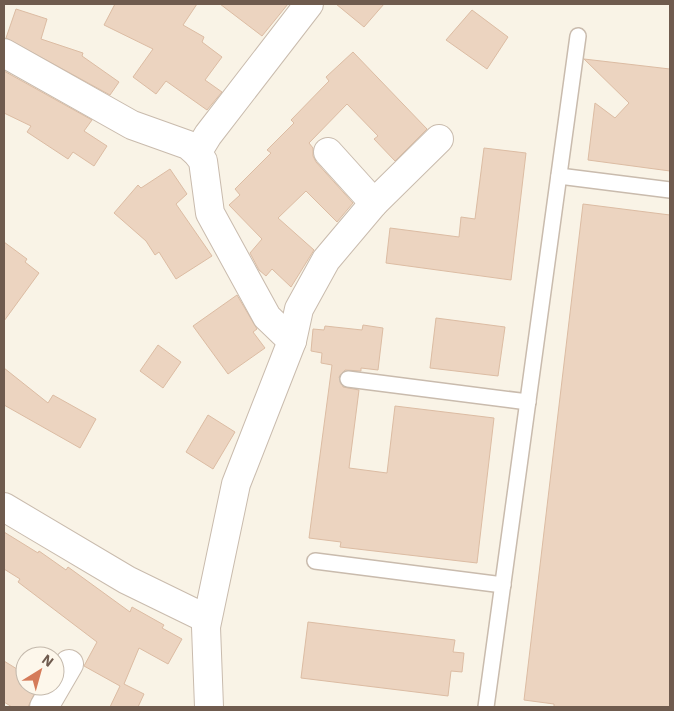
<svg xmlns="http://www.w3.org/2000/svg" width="674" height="711" font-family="'IBM Plex Sans',sans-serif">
	<rect width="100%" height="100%" fill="#f9f3e6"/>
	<g fill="#ecd4c0" stroke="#dcbca3">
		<polygon points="115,4 197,4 183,25 204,37 202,42 222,57 205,80 222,92 207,110 166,81 156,94 133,77 153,49 104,25"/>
		<polygon points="220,4 288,4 262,36"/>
		<polygon points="336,4 384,4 364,27"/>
		<polygon points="16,9 47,19 41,39 83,53 82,56 119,82 110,95 6,38"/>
		<polygon points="472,10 508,37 487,69 446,40"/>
		<polygon points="353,52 427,129 395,161 374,139 378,136 347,104 309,143 313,148 313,156 316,162 353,203 337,222 306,191 278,218 314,250 291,287 272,269 266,276 259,270 250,253 262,239 229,205 240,195 235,189 271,153 267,150 294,123 291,120 329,81 326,77"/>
		<polygon points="584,59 670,69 670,171 588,160 595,103 615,118 629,103"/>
		<polygon points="4,71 92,120 84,131 107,146 94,166 73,152 68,159 27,132 31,126 4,113"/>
		<polygon points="484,148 526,153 511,280 386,263 390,228 459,237 461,217 475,219"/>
		<polygon points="170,169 187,194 176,204 212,256 176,279 159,252 155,255 146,241 114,213 138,185 141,188"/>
		<polygon points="583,204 670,215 670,707 554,707 554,704 524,700"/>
		<polygon points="4,242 27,259 25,262 39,273 4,321"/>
		<polygon points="237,295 257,329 253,332 265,348 228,374 193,326"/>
		<polygon points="436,318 505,327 498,376 430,368"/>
		<polygon points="363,325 383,328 378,370 361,368 361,371 345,370 339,377 343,387 359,390 349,468 387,473 395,406 494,418 477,563 340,547 341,542 309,538 332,365 321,363 322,353 311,351 313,329 324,330 325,326 362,330"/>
		<polygon points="158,345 181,362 163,388 140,371"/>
		<polygon points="4,368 48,403 53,395 96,419 80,448 4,405"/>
		<polygon points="208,415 235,432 213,469 186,452"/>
		<polygon points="4,532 38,553 39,551 66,570 68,567 130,612 132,607 164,625 162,628 182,639 168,664 139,648 124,684 144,694 138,707 110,707 120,686 84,666 97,642 18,582 20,579 4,569"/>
		<polygon points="308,622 455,640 453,652 464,653 462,672 451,671 448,696 301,678"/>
		<polygon points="4,661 25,674 25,686 38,686 28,707 12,707 4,702"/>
	</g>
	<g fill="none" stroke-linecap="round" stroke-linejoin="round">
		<g stroke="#c9bbad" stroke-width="18">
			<g id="service">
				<polyline points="559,176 670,190"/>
				<polyline points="348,379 528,402"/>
				<polyline points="315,561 503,585"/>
				<polyline points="486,707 578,36"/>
			</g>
		</g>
		<g stroke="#c9bbad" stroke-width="30">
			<g id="minor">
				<polyline points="4,53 132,125 188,145 197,153 203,161 210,213 267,317 292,341"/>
				<polyline points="328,152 374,203"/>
				<polyline points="197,153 208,135 309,4"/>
				<polyline points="4,507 127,580 207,619"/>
				<polyline points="44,707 69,664"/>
				<polyline points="209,707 206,627 236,484 292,341 299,309 326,260 374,203 439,139"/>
			</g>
		</g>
		<use href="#service" stroke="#fff" stroke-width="15"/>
		<use href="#minor" stroke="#fff" stroke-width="28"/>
	</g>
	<rect width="674" height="711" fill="none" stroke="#6f5b4e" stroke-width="10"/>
	<g transform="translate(40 671) rotate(37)"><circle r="24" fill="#fdf7eb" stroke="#c4b9ac"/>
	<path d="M0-4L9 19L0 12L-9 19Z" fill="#d57b59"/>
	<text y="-8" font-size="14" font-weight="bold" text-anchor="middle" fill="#6f5b4e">N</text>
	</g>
</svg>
